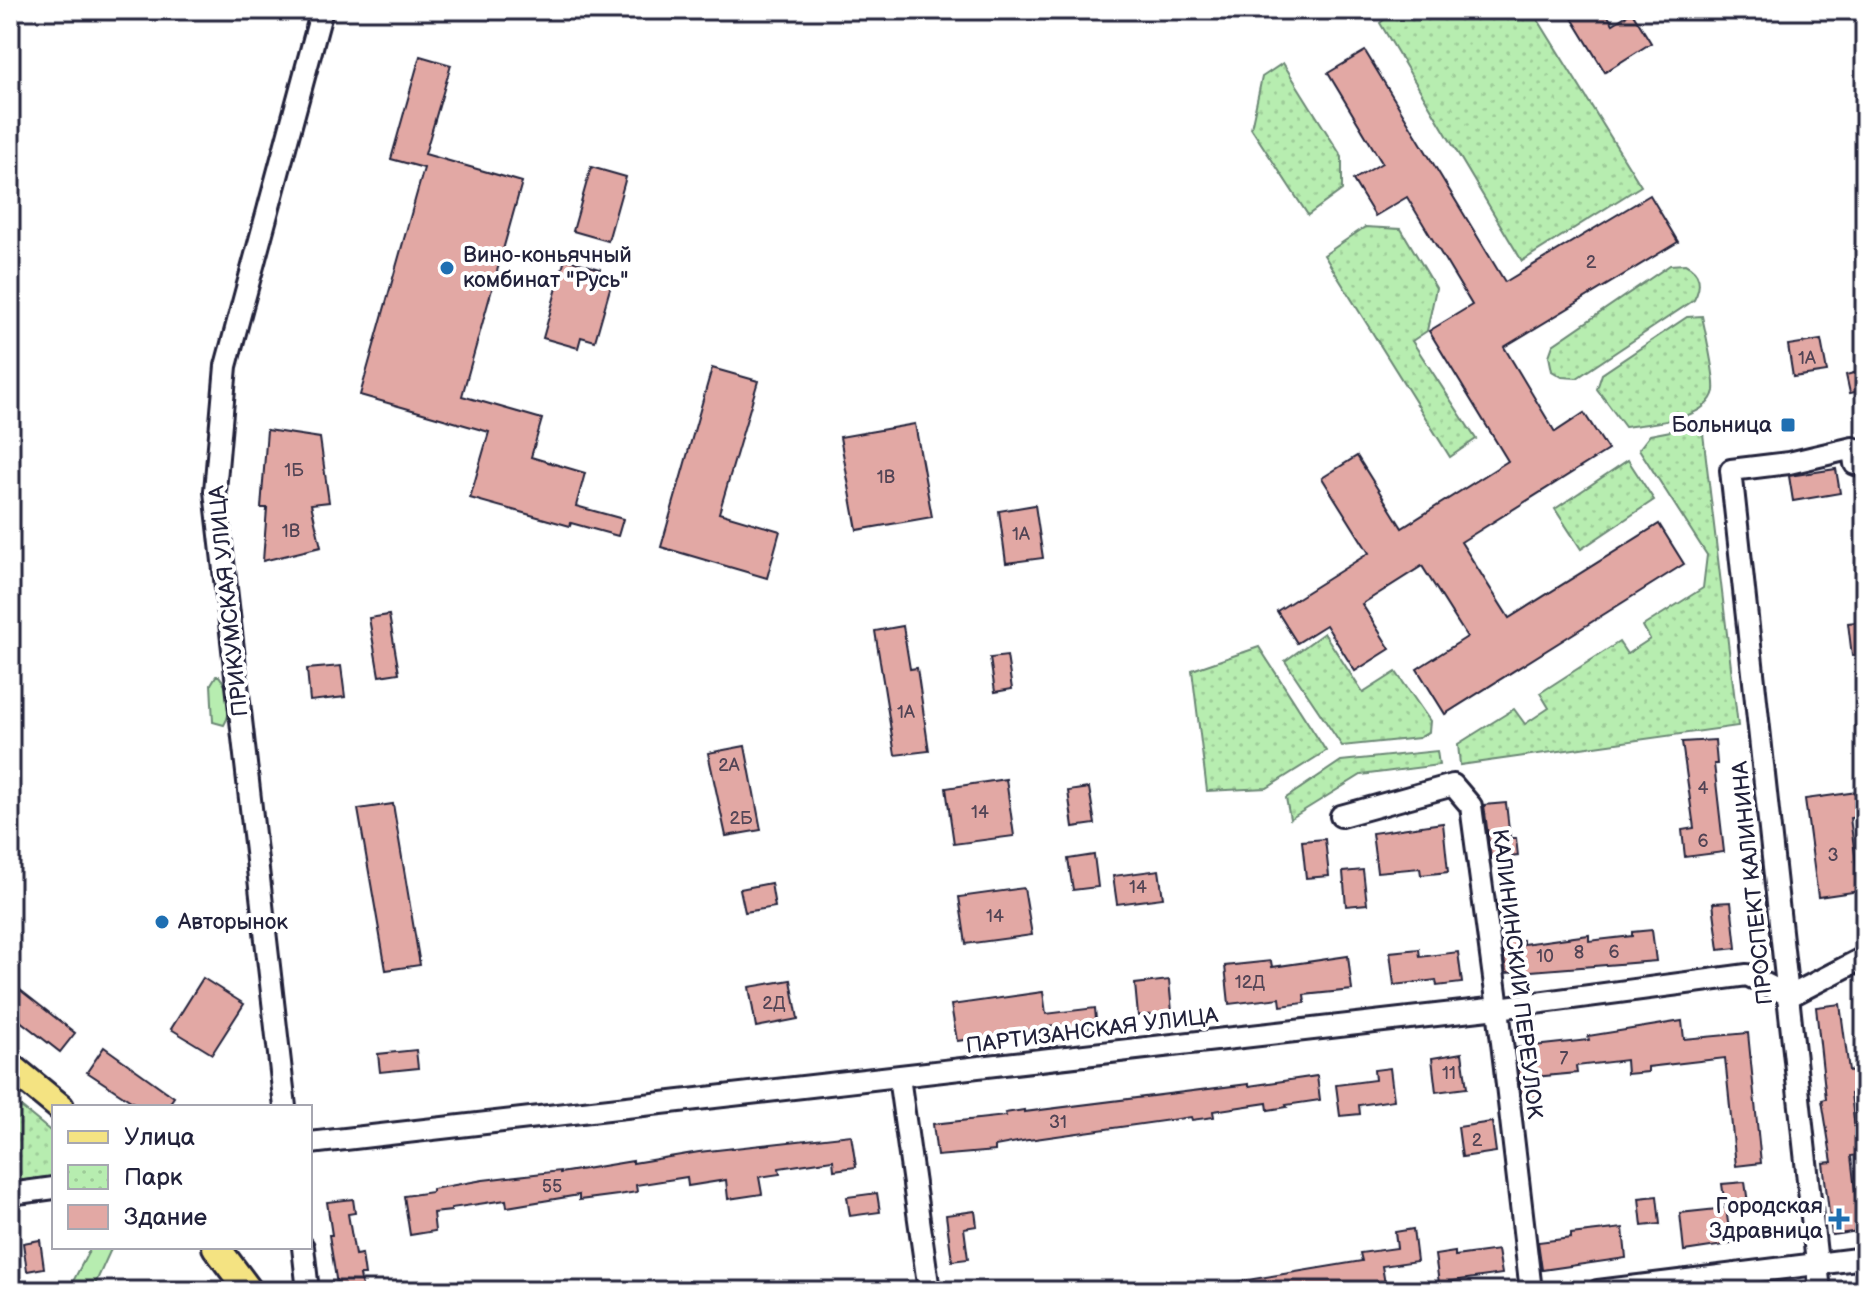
<svg xmlns="http://www.w3.org/2000/svg" width="1875" height="1301" font-family="'Balsamiq Sans',sans-serif">
	<defs>
		<pattern id="park-dots" width="8" height="8" patternUnits="userSpaceOnUse" patternTransform="scale(2)"><rect width="8" height="8" fill="#b7edb0"/><path d="M2 2h.1M6 6h.1" fill="none" stroke="#9dcb98" stroke-width="1.8" stroke-linecap="round"/></pattern>
	</defs>
	<rect width="100%" height="100%" fill="#fff"/>
	<filter id="ink" filterUnits="userSpaceOnUse"><feTurbulence type="fractalNoise" baseFrequency=".0125" numOctaves="2"/><feDisplacementMap in="SourceGraphic" scale="16" xChannelSelector="R" yChannelSelector="G"/><feConvolveMatrix kernelMatrix="1 2 1 2 8 2 1 2 1" color-interpolation-filters="sRGB"/></filter>
	<g filter="url(#ink)">
		<g fill="#b7edb0" stroke="#6c8876" stroke-width="2">
			<path d="M216 676H219C229 687 233 712 224 725L213 722 211 684Z"/>
			<polygon points="91,1247 112,1247 92,1291 68,1291"/>
		</g>
		<g fill="url(#park-dots)" stroke="#6c8876" stroke-width="2">
			<polygon points="1395,10 1532,10 1641,186 1522,261 1380,23"/>
			<polygon points="1283,63 1342,157 1342,190 1308,215 1251,128 1262,77"/>
			<polygon points="1365,227 1401,229 1436,288 1427,331 1412,341 1476,439 1450,457 1324,255"/>
			<path d="M1685 264C1701 272 1702 285 1694 300L1577 378 1562 377 1552 371 1549 356 1553 345 1670 265Z"/>
			<path d="M1702 316C1705 331 1716 378 1714 391 1707 421 1650 423 1625 427L1597 389 1602 374 1687 317Z"/>
			<polygon points="1702,425 1738,726 1460,765 1458,744 1514,709 1525,724 1549,708 1540,693 1619,642 1627,654 1650,639 1643,626 1703,588 1707,555 1639,449 1650,435"/>
			<polygon points="1628,460 1654,500 1581,549 1555,509"/>
			<polygon points="1324,633 1363,693 1396,672 1430,721 1429,732 1419,738 1342,746 1285,661"/>
			<polygon points="1259,647 1326,751 1267,788 1207,791 1192,670"/>
			<polygon points="1437,751 1439,765 1361,775 1290,819 1286,798 1341,761"/>
			<polygon points="10,1098 54,1134 54,1176 10,1182"/>
		</g>
		<g fill="#e2a8a4" stroke="#22223b" stroke-width="2">
			<polygon points="1567,10 1604,10 1613,24 1632,12 1651,43 1605,72"/>
			<polygon points="1365,51 1505,282 1650,195 1678,242 1504,347 1555,432 1584,413 1608,450 1461,542 1509,618 1659,524 1684,564 1445,714 1417,669 1467,637 1422,566 1362,604 1390,649 1355,671 1326,625 1297,643 1277,611 1369,553 1322,478 1357,456 1402,528 1508,461 1429,331 1472,305 1407,197 1375,216 1353,180 1382,163 1328,73"/>
			<polygon points="420,56 451,65 425,154 522,182 462,396 542,419 531,457 585,473 576,506 623,519 618,536 571,523 570,526 470,498 489,432 360,395 424,168 391,159"/>
			<polygon points="591,167 626,177 608,241 573,231"/>
			<polygon points="565,259 600,269 598,274 613,278 595,341 581,337 578,348 543,338"/>
			<polygon points="1821,340 1827,372 1793,377 1788,345"/>
			<polygon points="712,368 758,381 719,513 780,531 767,578 661,547"/>
			<polygon points="1865,370 1865,390 1850,393 1846,375"/>
			<polygon points="915,424 932,517 857,530 840,437"/>
			<polygon points="267,430 320,438 329,502 311,504 321,547 263,561 267,508 261,508"/>
			<polygon points="1836,469 1840,493 1793,501 1789,476"/>
			<polygon points="1035,505 1043,558 1006,563 999,511"/>
			<polygon points="389,615 399,673 379,676 369,618"/>
			<polygon points="1865,621 1865,655 1852,656 1848,623"/>
			<polygon points="903,626 910,669 917,668 929,751 895,755 875,631"/>
			<polygon points="1007,656 1012,689 995,692 990,658"/>
			<polygon points="341,666 345,697 310,701 307,669"/>
			<polygon points="1715,740 1717,764 1714,764 1724,852 1685,857 1682,830 1694,828 1682,742"/>
			<polygon points="745,746 761,830 726,836 708,753"/>
			<polygon points="1006,779 1014,836 954,844 946,788"/>
			<polygon points="1089,788 1095,824 1073,827 1068,791"/>
			<polygon points="1865,791 1865,816 1850,818 1860,891 1818,897 1805,799"/>
			<polygon points="1506,803 1510,838 1516,838 1518,856 1491,859 1484,805"/>
			<polygon points="393,804 420,965 386,970 358,809"/>
			<polygon points="1443,823 1448,872 1421,875 1420,868 1377,872 1372,833"/>
			<polygon points="1325,839 1329,876 1306,878 1302,841"/>
			<polygon points="1094,855 1098,887 1073,890 1068,859"/>
			<polygon points="1159,870 1163,898 1117,904 1113,876"/>
			<polygon points="1363,870 1367,904 1346,906 1343,872"/>
			<polygon points="771,883 775,907 745,912 740,889"/>
			<polygon points="1024,888 1032,935 966,944 959,897"/>
			<polygon points="1511,900 1515,941 1523,940 1523,944 1589,935 1589,941 1632,936 1632,932 1652,930 1656,961 1506,973 1497,901"/>
			<polygon points="1731,902 1736,948 1719,950 1713,903"/>
			<polygon points="1419,949 1420,957 1458,952 1462,983 1437,986 1436,980 1394,985 1390,952"/>
			<polygon points="1348,956 1352,990 1304,995 1305,1003 1281,1006 1280,998 1229,1004 1225,966 1271,961 1272,967"/>
			<polygon points="203,978 244,1004 212,1054 171,1029"/>
			<polygon points="791,980 798,1019 756,1027 749,987"/>
			<polygon points="1169,980 1172,1012 1138,1016 1135,984"/>
			<polygon points="10,982 75,1033 60,1052 10,1013"/>
			<polygon points="1043,992 1046,1014 1095,1008 1096,1020 1088,1022 1089,1034 1064,1037 1062,1025 957,1041 951,1005"/>
			<polygon points="1840,1004 1849,1071 1865,1069 1865,1093 1851,1094 1858,1155 1851,1156 1857,1207 1865,1206 1865,1230 1832,1235 1823,1163 1832,1162 1822,1100 1826,1099 1816,1007"/>
			<polygon points="1682,1021 1684,1039 1748,1033 1761,1163 1736,1166 1725,1058 1648,1067 1648,1072 1627,1074 1626,1060 1576,1066 1577,1073 1534,1077 1536,1098 1522,1099 1516,1048 1589,1040 1588,1036"/>
			<polygon points="104,1047 174,1097 167,1107 140,1107 87,1072"/>
			<polygon points="416,1050 418,1068 380,1072 378,1054"/>
			<polygon points="1462,1053 1467,1088 1436,1092 1432,1058"/>
			<polygon points="1390,1068 1394,1100 1359,1105 1360,1114 1340,1116 1336,1085 1375,1080 1374,1070"/>
			<polygon points="1317,1076 1320,1100 1286,1105 1287,1107 1268,1110 1267,1103 1213,1111 1214,1117 1192,1120 1191,1117 1028,1140 995,1146 995,1151 937,1156 933,1124 1006,1116 1005,1113 1024,1110 1024,1112 1249,1084 1249,1086"/>
			<polygon points="1492,1122 1496,1152 1462,1157 1458,1127"/>
			<polygon points="851,1135 856,1167 834,1170 833,1160 779,1168 780,1174 759,1177 762,1194 728,1199 726,1180 688,1186 687,1177 636,1185 637,1192 618,1195 579,1200 579,1195 507,1207 506,1200 451,1208 451,1211 433,1213 435,1231 410,1235 404,1196 432,1192 432,1189 483,1180 560,1171 560,1173 633,1161 633,1163 699,1152"/>
			<polygon points="1745,1182 1748,1203 1725,1206 1722,1184"/>
			<polygon points="877,1193 880,1212 850,1216 847,1197"/>
			<polygon points="1657,1196 1660,1224 1642,1226 1639,1198"/>
			<polygon points="353,1199 355,1213 348,1214 355,1255 362,1254 365,1275 360,1275 363,1291 338,1291 329,1235 332,1235 327,1202"/>
			<polygon points="1726,1208 1731,1244 1684,1251 1680,1213"/>
			<polygon points="975,1211 977,1226 964,1228 968,1259 952,1261 946,1215"/>
			<polygon points="1623,1228 1626,1258 1542,1270 1538,1242 1571,1238 1571,1234"/>
			<polygon points="1413,1229 1417,1261 1382,1266 1385,1284 1346,1291 1236,1291 1235,1282 1362,1261 1360,1253 1397,1248 1395,1232"/>
			<polygon points="40,1240 44,1268 27,1271 23,1243"/>
			<polygon points="1498,1250 1502,1274 1439,1283 1435,1255 1455,1252 1455,1256"/>
		</g>
		<g fill="none" stroke-linecap="round" stroke-linejoin="round">
			<g stroke="#22223b" stroke-width="26">
				<g id="minor">
					<polyline points="1341,816 1453,785 1471,806 1498,1008 1531,1291"/>
					<polyline points="899,1077 929,1291"/>
					<polyline points="285,1107 215,491 226,366 322,10"/>
					<polyline points="310,1143 1498,1008 1747,975 1790,996 1865,957"/>
					<polyline points="10,1194 54,1188"/>
					<polyline points="303,1247 308,1291"/>
					<polyline points="1598,1291 1865,1258"/>
					<polyline points="1820,1291 1731,470 1789,463 1853,448 1855,464 1865,466"/>
				</g>
			</g>
			<g stroke="#22223b" stroke-width="32">
				<g id="major">
					<polyline points="10,1066 60,1107"/>
					<polyline points="216,1247 249,1291"/>
				</g>
			</g>
			<use href="#minor" stroke="#fff" stroke-width="20"/>
			<use href="#major" stroke="#f4e382" stroke-width="26"/>
		</g>
	</g>
	<g fill="#1f6fb2" stroke="#fff" stroke-width="3">
		<circle cx="447" cy="268" r="8"/>
		<rect x="1780" y="417" width="16" height="16" rx="4"/>
		<circle cx="162" cy="922" r="8"/>
		<path d="M1835 1207h8v8h8v8h-8v8h-8v-8h-8v-8h8z"/>
	</g>
	<g text-anchor="middle" dominant-baseline="central" stroke-width="8" stroke-linejoin="round" paint-order="stroke">
		<g font-size="18" fill="#524455">
			<text x="1591" y="262">2</text>
			<text x="1807" y="358">1А</text>
			<text x="294" y="470">1Б</text>
			<text x="886" y="477">1В</text>
			<text x="291" y="531">1В</text>
			<text x="1021" y="534">1А</text>
			<text x="906" y="712">1А</text>
			<text x="729" y="765">2А</text>
			<text x="1703" y="788">4</text>
			<text x="980" y="812">14</text>
			<text x="741" y="818">2Б</text>
			<text x="1703" y="841">6</text>
			<text x="1833" y="855">3</text>
			<text x="1138" y="887">14</text>
			<text x="995" y="916">14</text>
			<text x="1579" y="952">8</text>
			<text x="1614" y="952">6</text>
			<text x="1545" y="956">10</text>
			<text x="1250" y="982">12Д</text>
			<text x="774" y="1003">2Д</text>
			<text x="1564" y="1058">7</text>
			<text x="1449" y="1073">11</text>
			<text x="1058" y="1122">31</text>
			<text x="1477" y="1140">2</text>
			<text x="552" y="1186">55</text>
		</g>
		<g font-size="22" fill="#22223b" stroke="#fff" text-anchor="start">
			<text x="463" y="255">Вино-коньячный<tspan x="463" dy="25">комбинат "Русь"</tspan></text>
			<text x="1772" y="425" text-anchor="end">Больница</text>
			<text x="178" y="922">Авторынок</text>
			<text x="1823" y="1206" text-anchor="end">Городская<tspan x="1823" dy="25">Здравница</tspan></text>
		</g>
		<g font-size="22" fill="#22223b" stroke="#fff">
			<text transform="translate(229 601) rotate(-96)">ПРИКУМСКАЯ УЛИЦА</text>
			<text transform="translate(1753 883) rotate(-96)">ПРОСПЕКТ КАЛИНИНА</text>
			<text transform="translate(1517 974) rotate(83)">КАЛИНИНСКИЙ ПЕРЕУЛОК</text>
			<text transform="translate(1092 1031) rotate(-7)">ПАРТИЗАНСКАЯ УЛИЦА</text>
		</g>
	</g>
	<rect width="1875" height="1301" fill="none" stroke="#fff" stroke-width="40"/>
	<rect x="20" y="20" width="1835" height="1261" fill="none" stroke="#22223b" stroke-width="3" filter="url(#ink)"/>
	<rect x="52" y="1105" width="260" height="144" fill="#ffffff" stroke="#a7a7b1" stroke-width="2"/>
	<rect x="68" y="1131" width="40" height="12" fill="#f4e382" stroke="#a7a7b1" stroke-width="2"/>
	<text x="124" y="1145" font-size="24" fill="#22223b">Улица</text>
	<rect x="68" y="1165" width="40" height="24" fill="url(#park-dots)" stroke="#a7a7b1" stroke-width="2"/>
	<text x="124" y="1185" font-size="24" fill="#22223b">Парк</text>
	<rect x="68" y="1205" width="40" height="24" fill="#e2a8a4" stroke="#a7a7b1" stroke-width="2"/>
	<text x="124" y="1225" font-size="24" fill="#22223b">Здание</text>
</svg>
